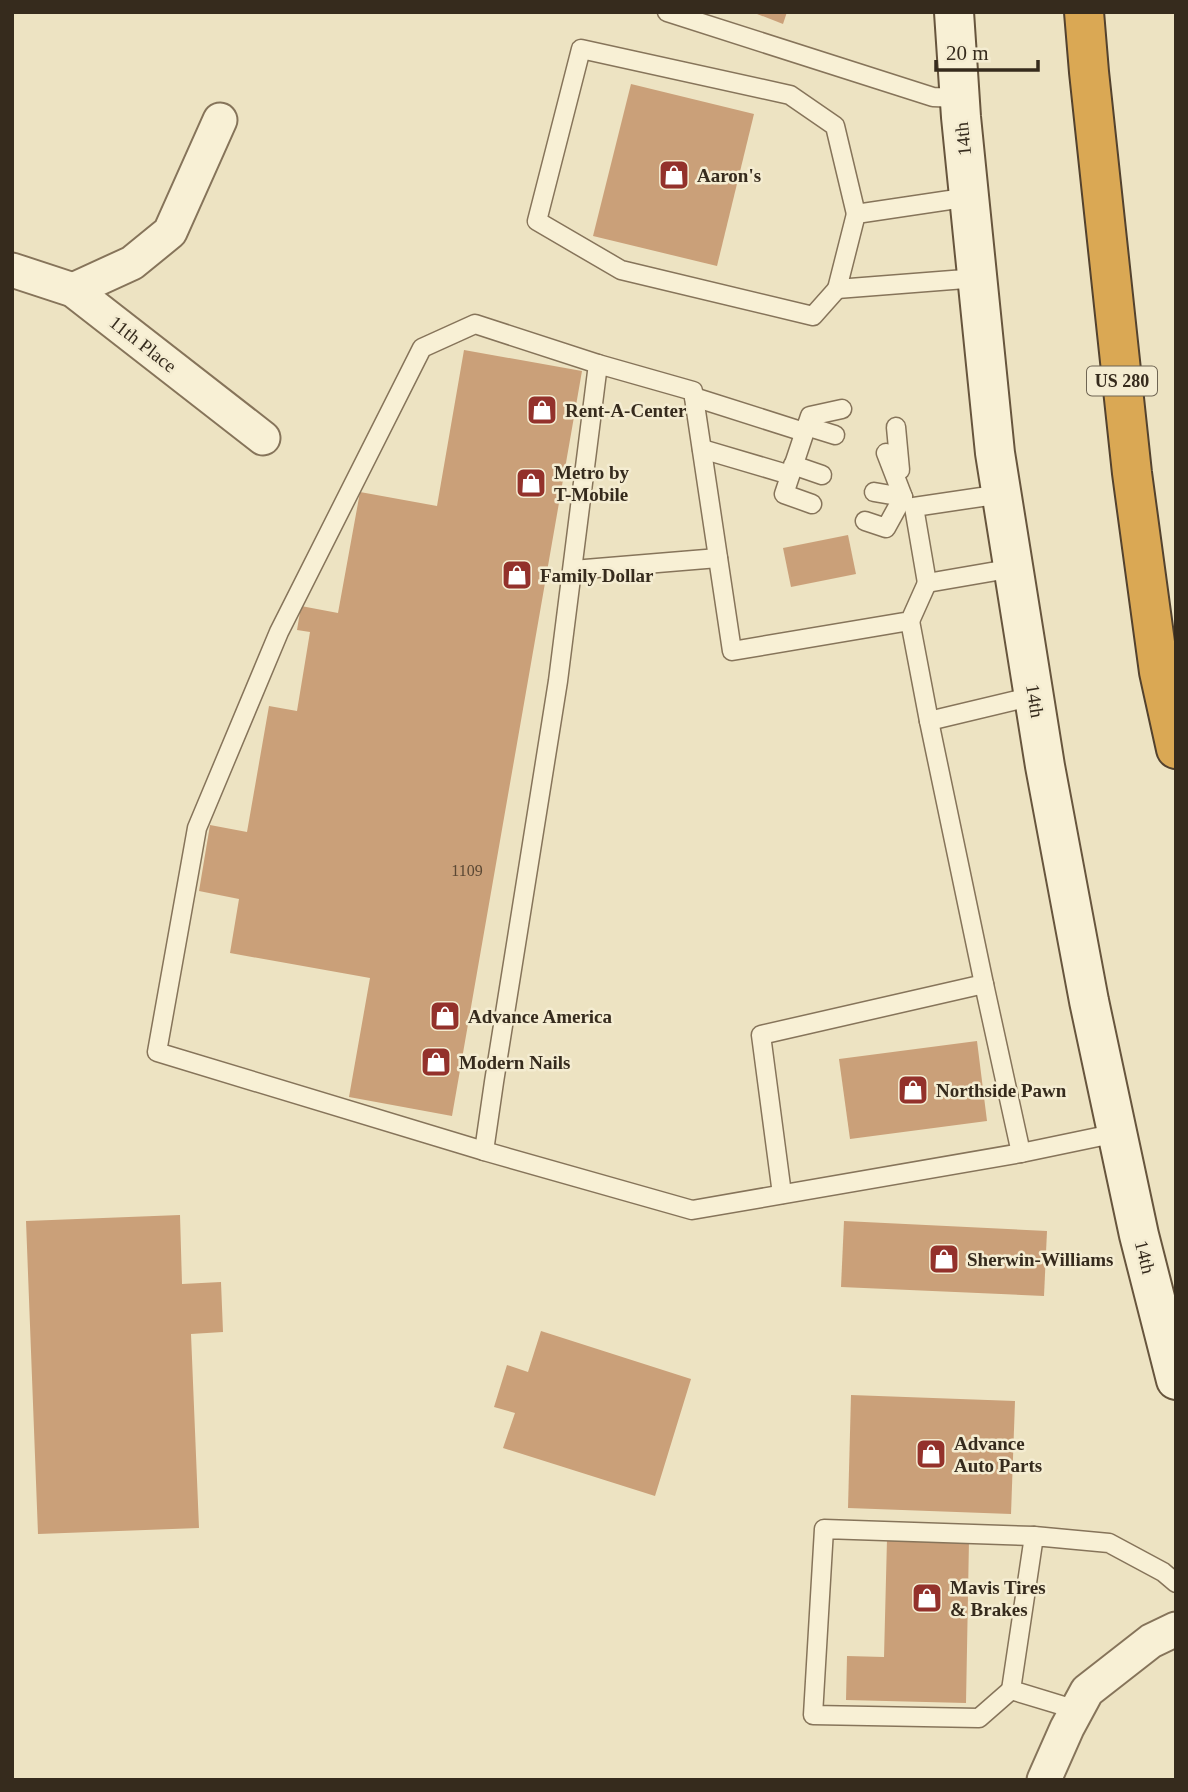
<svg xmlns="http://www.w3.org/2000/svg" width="1188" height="1792" font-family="Georgia,serif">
	<rect width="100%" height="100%" fill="#ede3c2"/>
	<g fill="#caa079">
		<polygon points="752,12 787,12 783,24"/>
		<polygon points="631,84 754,114 717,266 593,236"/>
		<polygon points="464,350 582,371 452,1116 349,1097 370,978 230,953 239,899 199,891 210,825 247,832 269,706 297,711 310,632 297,630 301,606 338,613 360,492 437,506"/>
		<polygon points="848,535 856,574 791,587 783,548"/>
		<polygon points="977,1041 987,1121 850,1139 839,1059"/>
		<polygon points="180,1215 182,1284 221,1282 223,1332 191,1334 199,1528 38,1534 26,1221"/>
		<polygon points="844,1221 1047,1231 1044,1296 841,1287"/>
		<polygon points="541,1331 691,1379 655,1496 503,1448 515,1413 494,1407 507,1365 528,1372"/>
		<polygon points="851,1395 1015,1401 1011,1514 848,1508"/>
		<polygon points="887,1539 969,1540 966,1703 846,1700 847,1656 884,1657"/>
	</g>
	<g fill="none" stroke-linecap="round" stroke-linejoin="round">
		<g stroke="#86745a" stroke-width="21">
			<g id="lane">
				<polyline points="667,12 933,97 959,98"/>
				<polyline points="970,197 856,214 837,289 978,278"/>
				<polyline points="837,289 813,316 621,270 537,221 581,49 790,95 835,126 856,214"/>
				<polyline points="694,397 804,432"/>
				<polyline points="806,426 835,435"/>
				<polyline points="896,427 900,470"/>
				<polyline points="702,449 790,475"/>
				<polyline points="793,465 822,475"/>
				<polyline points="874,492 903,497"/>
				<polyline points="1002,494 914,507 927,583 1014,568"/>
				<polyline points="812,504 784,494 810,416 842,409"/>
				<polyline points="865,521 886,528 903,497 886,453"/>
				<polyline points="573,570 718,558"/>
				<polyline points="927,583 910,621 732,651 693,391 598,364 558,681 494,1082 484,1151 692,1210 1021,1153"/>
				<polyline points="929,721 1034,696"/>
				<polyline points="984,984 1021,1153 1117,1133"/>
				<polyline points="484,1151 157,1052 197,828 279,632 422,348 475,324 598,364"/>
				<polyline points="782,1194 761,1035 984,984 929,721 910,621"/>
				<polyline points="1011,1690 979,1718 813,1715 824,1529 1034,1536"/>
				<polyline points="1077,1710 1011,1690 1034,1536 1109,1543 1163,1572 1176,1583"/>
			</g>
		</g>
		<g stroke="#86745a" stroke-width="37">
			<g id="street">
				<polyline points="12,270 73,290 263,438"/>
				<polyline points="73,290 132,263 170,232 220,120"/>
				<polyline points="1044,1780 1067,1728 1087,1691 1151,1641 1176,1629"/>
			</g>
		</g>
		<g stroke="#67553d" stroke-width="42">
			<polyline id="secondary" points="954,12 961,117 995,453 1045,766 1089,1001 1139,1235 1176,1380"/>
		</g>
		<g stroke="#53422e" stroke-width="42">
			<polyline id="highway" points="1084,12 1089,72 1132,473 1159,672 1176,749"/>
		</g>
		<use href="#lane" stroke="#f8f0d5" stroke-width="18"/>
		<use href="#street" stroke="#f8f0d5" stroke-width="33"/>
		<use href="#secondary" stroke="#f8f0d5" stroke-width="38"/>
		<use href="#highway" stroke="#daa854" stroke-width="38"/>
	</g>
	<defs>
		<g id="shop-square" transform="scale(1.575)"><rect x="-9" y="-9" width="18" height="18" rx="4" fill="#93312b" stroke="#f4ecd1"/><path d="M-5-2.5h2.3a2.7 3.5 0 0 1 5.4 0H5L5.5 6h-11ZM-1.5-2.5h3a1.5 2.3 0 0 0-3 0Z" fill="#fff"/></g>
	</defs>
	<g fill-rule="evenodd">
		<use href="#shop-square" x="674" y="175"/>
		<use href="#shop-square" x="542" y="410"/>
		<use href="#shop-square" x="531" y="483"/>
		<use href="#shop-square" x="517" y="575"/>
		<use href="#shop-square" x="445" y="1016"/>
		<use href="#shop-square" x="436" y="1062"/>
		<use href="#shop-square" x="913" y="1090"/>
		<use href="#shop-square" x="944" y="1259"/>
		<use href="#shop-square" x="931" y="1454"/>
		<use href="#shop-square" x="927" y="1598"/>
	</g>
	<g text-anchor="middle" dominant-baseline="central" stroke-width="5" stroke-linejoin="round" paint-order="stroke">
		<g font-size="16" fill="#5b4834">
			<text x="467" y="870">1109</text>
		</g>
		<rect fill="#f4ecd1" stroke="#6f6553" stroke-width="2" x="1087" y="366.5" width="70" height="29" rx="5"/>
		<g font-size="18" font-weight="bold" fill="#362b1d">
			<text x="1122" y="381">US 280</text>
		</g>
		<g font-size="19" fill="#362b1d" stroke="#f4ecd1">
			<text transform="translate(963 139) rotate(-96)">14th</text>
			<text transform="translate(143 344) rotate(38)">11th Place</text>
			<text transform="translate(1035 701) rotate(81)">14th</text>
			<text transform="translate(1145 1257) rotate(76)">14th</text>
		</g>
		<g font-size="19" font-weight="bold" fill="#362b1d" stroke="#f4ecd1" text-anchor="start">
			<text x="697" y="175">Aaron's</text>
			<text x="565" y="410">Rent-A-Center</text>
			<text x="554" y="472">Metro by<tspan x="554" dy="22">T-Mobile</tspan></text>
			<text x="540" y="575">Family Dollar</text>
			<text x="468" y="1016">Advance America</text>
			<text x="459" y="1062">Modern Nails</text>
			<text x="936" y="1090">Northside Pawn</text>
			<text x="967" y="1259">Sherwin-Williams</text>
			<text x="954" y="1443">Advance<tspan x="954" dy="22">Auto Parts</tspan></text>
			<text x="950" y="1587">Mavis Tires<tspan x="950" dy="22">&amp; Brakes</tspan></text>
		</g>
	</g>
	<rect width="1188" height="1792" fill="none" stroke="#362b1d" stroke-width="28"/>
	<path d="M936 60v10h102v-10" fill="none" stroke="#362b1d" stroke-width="3.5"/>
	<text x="946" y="60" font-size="21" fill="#362b1d" stroke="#f4ecd1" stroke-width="5" paint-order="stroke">20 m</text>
</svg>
